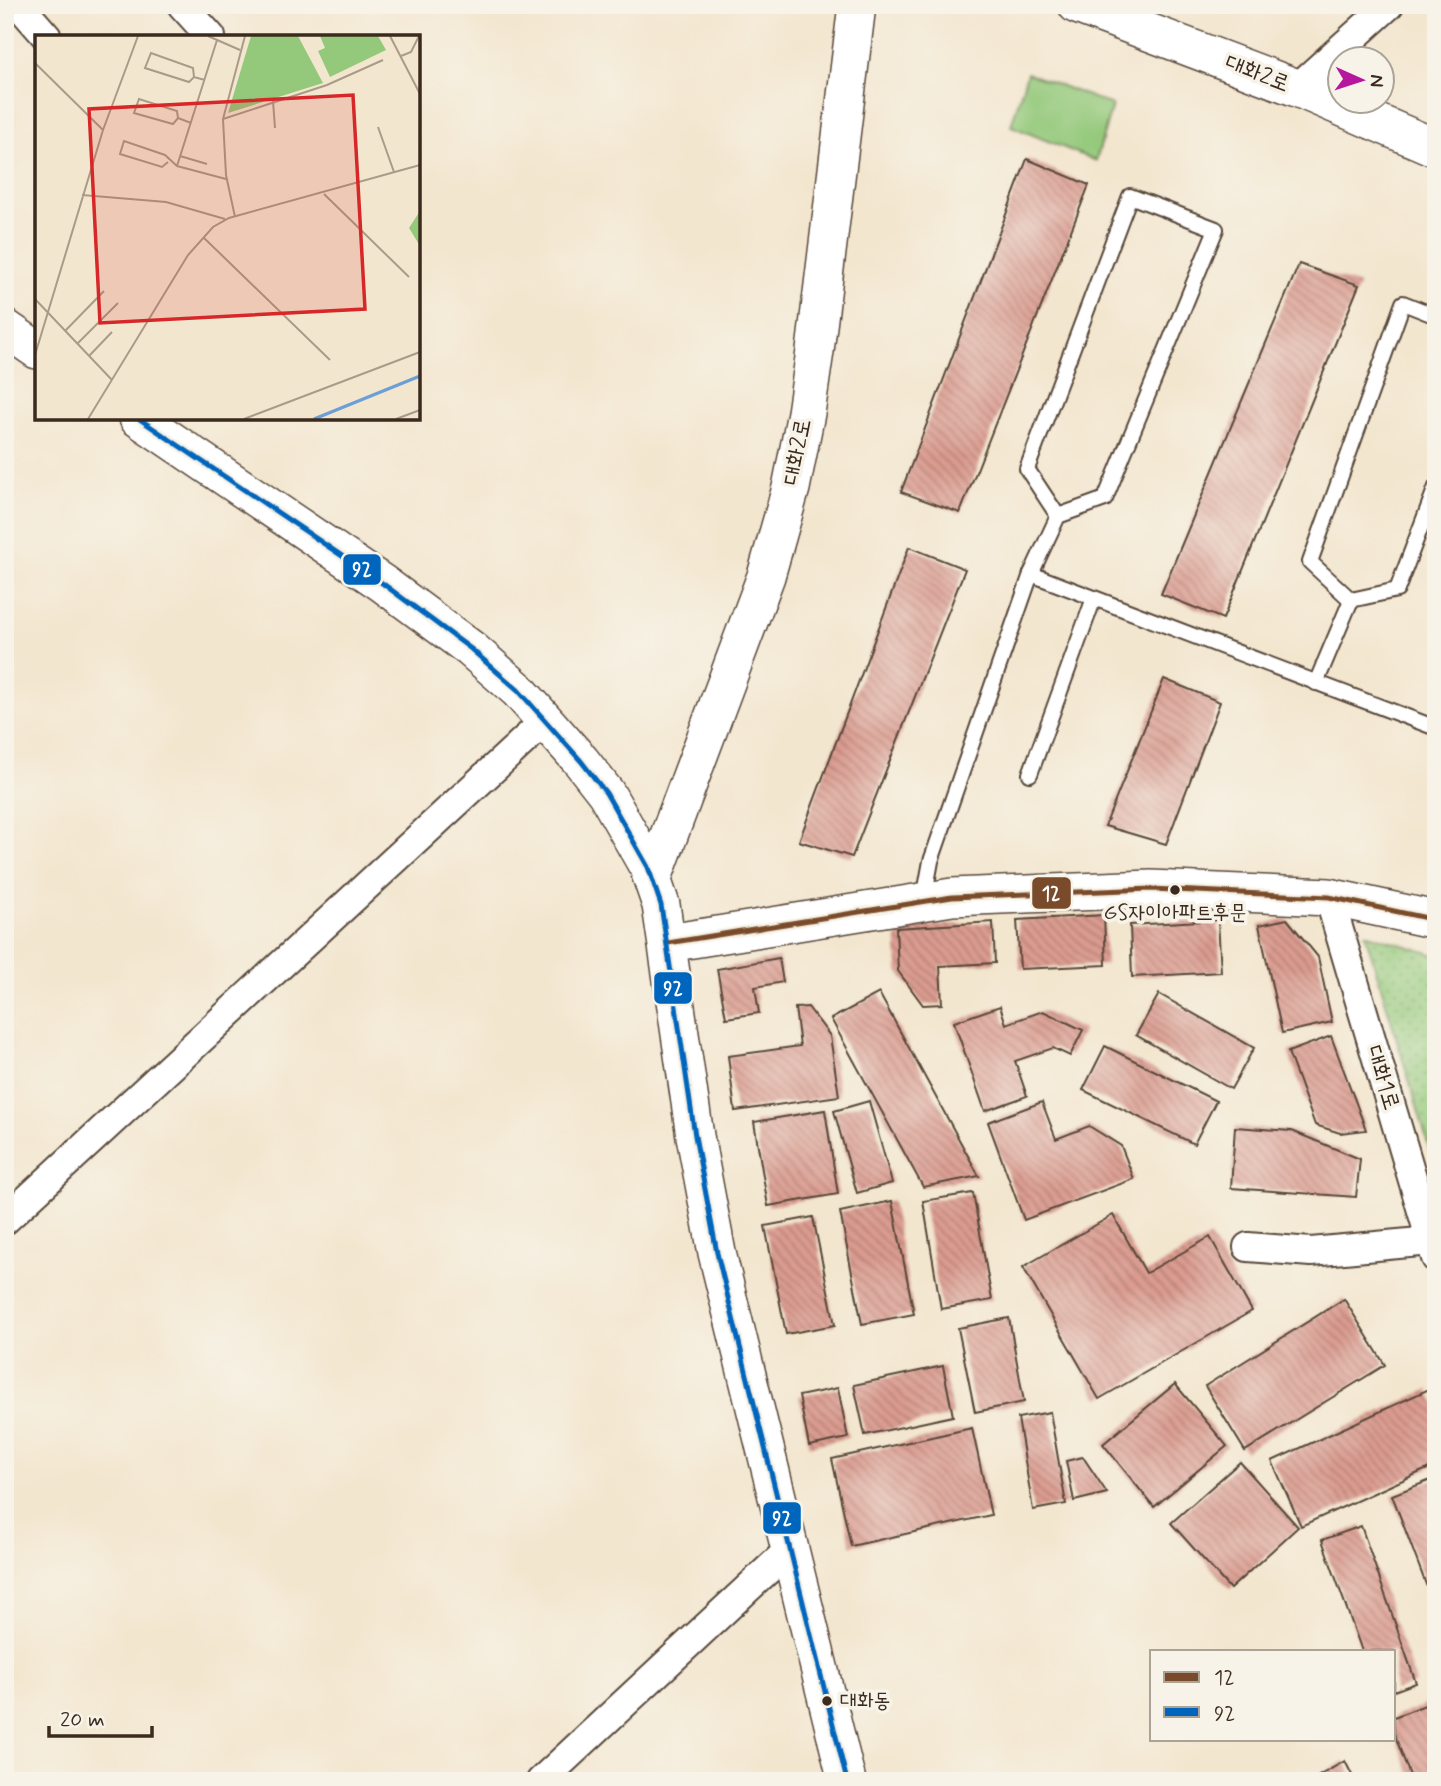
<svg xmlns="http://www.w3.org/2000/svg" width="1441" height="1786" font-family="Mynerve,'Poor Story',sans-serif">
	<defs>
		<pattern id="park-dots" width="8" height="8" patternUnits="userSpaceOnUse" patternTransform="scale(1.75)"><rect width="8" height="8" fill="#94c97b"/><path d="M2 2h.1M6 6h.1" fill="none" stroke="#7aa364" stroke-width="1.8" stroke-linecap="round"/></pattern>
		<pattern id="building-back-hatch" width="6" height="6" patternUnits="userSpaceOnUse" patternTransform="scale(1.75)"><rect width="6" height="6" fill="#db9b90"/><path d="M-1 5l2 2M0 0l6 6M5-1l2 2" fill="none" stroke="#b37f75"/></pattern>
	</defs>
	<rect width="100%" height="100%" fill="#f7f3e8"/>
	<filter id="ink" filterUnits="userSpaceOnUse"><feTurbulence type="fractalNoise" baseFrequency=".0143" numOctaves="2"/><feDisplacementMap in="SourceGraphic" scale="14" xChannelSelector="R" yChannelSelector="G"/><feConvolveMatrix kernelMatrix="1 2 1 2 8 2 1 2 1" color-interpolation-filters="sRGB"/></filter>
	<filter id="wash" filterUnits="userSpaceOnUse"><feTurbulence type="fractalNoise" baseFrequency=".00686" numOctaves="4" result="noise"/><feDisplacementMap in="SourceGraphic" scale="28" xChannelSelector="R" yChannelSelector="G"/><feGaussianBlur stdDeviation="1.57" result="paint"/><feColorMatrix in="noise" values="0 0 0 0 0 0 0 0 0 0 0 0 0 0 0 0 0 1.4 0 .05"/><feComposite in="paint" operator="in"/></filter>
	<g filter="url(#wash)">
		<rect width="100%" height="100%" fill="#f3e6cf"/>
		<polygon fill="url(#park-dots)" stroke="#687a4c" stroke-width="2" points="1365,933 1436,955 1436,1170"/>
		<polygon fill="#94c97b" stroke="#687a4c" stroke-width="2" points="1027,73 1112,105 1096,161 1011,126"/>
		<g id="blocks">
			<g fill="url(#building-back-hatch)">
				<polygon points="1027,159 1089,185 960,513 901,492"/>
				<polygon points="1299,264 1359,285 1223,619 1161,594"/>
				<polygon points="909,547 965,569 852,857 799,841"/>
				<polygon points="1164,679 1220,702 1166,844 1105,826"/>
				<polygon points="1104,915 1106,965 1020,969 1017,920"/>
				<polygon points="1287,919 1318,957 1332,1022 1282,1033 1259,925"/>
				<polygon points="1218,920 1221,972 1132,977 1130,925"/>
				<polygon points="993,922 995,963 940,966 942,1004 923,1005 898,971 896,928"/>
				<polygon points="779,958 783,982 755,987 759,1013 726,1018 717,969"/>
				<polygon points="879,993 979,1176 923,1187 831,1019"/>
				<polygon points="1159,994 1254,1048 1231,1089 1136,1035"/>
				<polygon points="1000,1006 1006,1024 1043,1011 1083,1030 1070,1056 1053,1048 1015,1061 1027,1096 985,1111 954,1022"/>
				<polygon points="808,1007 830,1036 839,1096 735,1111 728,1056 800,1046 795,1008"/>
				<polygon points="1331,1036 1366,1130 1340,1133 1315,1125 1288,1052"/>
				<polygon points="1105,1046 1216,1101 1194,1144 1083,1090"/>
				<polygon points="869,1101 892,1183 857,1193 834,1111"/>
				<polygon points="1042,1102 1056,1139 1089,1126 1121,1146 1134,1179 1024,1220 988,1122"/>
				<polygon points="825,1110 838,1194 768,1206 754,1122"/>
				<polygon points="1235,1127 1292,1131 1360,1159 1356,1197 1231,1188"/>
				<polygon points="973,1193 992,1300 941,1309 923,1201"/>
				<polygon points="892,1201 914,1314 862,1324 840,1212"/>
				<polygon points="1113,1215 1146,1273 1210,1237 1252,1311 1099,1399 1023,1267"/>
				<polygon points="813,1217 835,1325 786,1334 765,1226"/>
				<polygon points="1344,1299 1385,1365 1245,1451 1205,1386"/>
				<polygon points="1009,1318 1024,1402 975,1412 958,1328"/>
				<polygon points="943,1366 953,1416 865,1435 854,1385"/>
				<polygon points="1175,1384 1227,1446 1154,1507 1103,1444"/>
				<polygon points="838,1388 848,1438 809,1446 799,1396"/>
				<polygon points="1429,1389 1436,1405 1436,1465 1301,1526 1272,1461"/>
				<polygon points="1050,1412 1066,1504 1033,1510 1018,1418"/>
				<polygon points="972,1428 991,1515 851,1546 832,1459"/>
				<polygon points="1083,1457 1107,1493 1074,1501 1066,1461"/>
				<polygon points="1240,1462 1298,1527 1230,1589 1171,1523"/>
				<polygon points="1436,1478 1436,1593 1430,1595 1392,1495"/>
				<polygon points="1361,1526 1416,1683 1394,1691 1394,1651 1362,1651 1322,1540"/>
				<polygon points="1430,1703 1436,1719 1436,1781 1412,1781 1394,1733 1394,1717"/>
				<polygon points="1345,1761 1355,1781 1310,1781"/>
			</g>
		</g>
	</g>
	<g filter="url(#ink)">
		<use href="#blocks" fill-opacity="0" stroke="#574639" stroke-width="2"/>
		<g fill="none" stroke-linecap="round" stroke-linejoin="round">
			<g stroke="#574639" stroke-width="18">
				<g id="service">
					<polyline points="1031,574 1436,728"/>
					<polyline points="1351,600 1310,562 1403,303 1436,316"/>
					<polyline points="1351,600 1397,590 1436,487"/>
					<polyline points="1316,683 1351,600"/>
					<polyline points="1030,774 1094,598"/>
					<polyline points="924,899 931,861 1031,574 1058,516 1105,499 1216,229 1130,196 1027,469 1058,516"/>
				</g>
			</g>
			<g stroke="#574639" stroke-width="32">
				<g id="minor">
					<polyline points="19,5 47,37"/>
					<polyline points="182,5 211,37"/>
					<polyline points="1297,88 1389,5"/>
					<polyline points="1329,897 1436,1258"/>
					<polyline points="5,1220 545,721"/>
					<polyline points="1248,1247 1311,1252 1431,1241"/>
					<polyline points="541,1781 789,1550"/>
				</g>
			</g>
			<g stroke="#574639" stroke-width="40">
				<g id="tertiary">
					<polyline points="1077,5 1297,88 1436,148"/>
					<polyline points="5,328 37,350"/>
					<polyline points="138,418 382,583 471,649 518,690 581,761 606,793 648,867 661,905 695,1136 717,1253 847,1781"/>
					<polyline points="653,878 766,576 791,488 806,413 815,351 857,5"/>
					<polyline points="668,943 952,897 1151,889 1329,897 1436,920"/>
				</g>
			</g>
			<use href="#service" stroke="#fff" stroke-width="14"/>
			<use href="#minor" stroke="#fff" stroke-width="28"/>
			<use href="#tertiary" stroke="#fff" stroke-width="37"/>
			<g stroke="#f7f3e8" stroke-width="10">
				<polyline id="bus-1" points="668,943 952,897 1151,889 1329,897 1436,920"/>
			</g>
			<g stroke="#f7f3e8" stroke-width="10">
				<polyline id="bus-2" points="138,418 382,583 471,649 518,690 581,761 606,793 648,867 661,905 695,1136 717,1253 847,1781"/>
			</g>
			<use href="#bus-1" stroke="#7a4b2a" stroke-width="5"/>
			<use href="#bus-2" stroke="#0065bd" stroke-width="5"/>
		</g>
	</g>
	<g fill="#3b2a1e" stroke="#f7f3e8" stroke-width="2.5">
		<circle cx="1175" cy="890" r="6"/>
		<circle cx="827" cy="1701" r="6"/>
	</g>
	<g text-anchor="middle" dominant-baseline="central" stroke-width="7" stroke-linejoin="round" paint-order="stroke">
		<g font-size="21" fill="#3b2a1e" stroke="#f7f3e8">
			<text x="1175" y="913">GS자이아파트후문</text>
			<text x="840" y="1701" text-anchor="start">대화동</text>
		</g>
		<g font-size="23" fill="#3b2a1e" stroke="#f7f3e8">
			<text transform="translate(1257 74) rotate(21)">대화2로</text>
			<text transform="translate(798 452) rotate(-79)">대화2로</text>
			<text transform="translate(1382 1078) rotate(73)">대화1로</text>
		</g>
	</g>
	<g transform="translate(35 35)">
		<rect width="385" height="385" fill="#f3e6cf"/>
		<path d="M216 1H263L288 48 193 78Z" fill="#94c97b"/>
		<path d="M285 1H343L351 15 295 42 283 16 290 13ZM385 176V211L374 193Z" fill="#94c97b"/>
		<path fill="none" stroke="#6c9fd7" stroke-width="3.5" d="M279 384 385 341"/>
		<path fill="none" stroke="#a99b88" stroke-width="2" d="M173 1 205 15M355 1 385 59M366 21 376 17 384 1M0 28 68 95M159 42 158 33 116 18 110 33 154 47 159 42 170 45M238 66 240 93M143 83 138 89 99 78 104 64 142 76 143 83 156 88M188 84 292 50 348 25M343 92 359 137M145 121 172 129M133 127 127 132 85 119 89 106 130 120 142 131 191 144M142 131 182 5M289 159 374 242M47 160 131 167 190 184M200 182 191 140 188 84 210 1M168 202 295 325M0 264 77 345M30 296 69 256M42 309 83 268M0 320 68 95 103 1M54 321 77 297M53 384 153 220 178 192 194 183 385 130M209 384 385 317M361 384 385 375"/>
		<path fill="#d62828" fill-opacity="0.15" stroke="#d62828" stroke-width="3.5" d="M318 60 330 274 65 288 54 74Z"/>
		<rect width="385" height="385" fill="none" stroke="#3b2a1e" stroke-width="3.5"/>
	</g>
	<g stroke="#f7f3e8" stroke-width="2.5">
		<rect x="342" y="553" width="40" height="33" rx="7" fill="#0065bd"/>
		<rect x="1031" y="876" width="41" height="34" rx="7" fill="#7a4b2a"/>
		<rect x="653" y="971" width="40" height="34" rx="7" fill="#0065bd"/>
		<rect x="762" y="1501" width="40" height="34" rx="7" fill="#0065bd"/>
	</g>
	<g font-size="19" text-anchor="middle" font-weight="bold" fill="#fff">
		<text x="362" y="576">92</text>
		<text x="1051" y="900">12</text>
		<text x="673" y="995">92</text>
		<text x="782" y="1525">92</text>
	</g>
	<rect width="1441" height="1786" fill="none" stroke="#f7f3e8" stroke-width="28"/>
	<rect x="1150" y="1650" width="245" height="91" fill="#f7f3e8" stroke="#aca397" stroke-width="2"/>
	<rect x="1164" y="1672" width="35" height="10" fill="#7a4b2a" stroke="#aca397" stroke-width="2"/>
	<text x="1214" y="1684" font-size="21" fill="#3b2a1e">12</text>
	<rect x="1164" y="1707" width="35" height="10" fill="#0065bd" stroke="#aca397" stroke-width="2"/>
	<text x="1214" y="1720" font-size="21" fill="#3b2a1e">92</text>
	<g transform="translate(1361 80) rotate(93)"><circle r="33" fill="#f7f3e8" stroke="#aca397" stroke-width="2"/>
	<path d="M0-5L12 26L0 18L-12 26Z" fill="#b5179e"/>
	<text y="-10" font-size="19" font-weight="bold" text-anchor="middle" fill="#3b2a1e">N</text>
	</g>
	<path d="M49 1726v10h103v-10" fill="none" stroke="#3b2a1e" stroke-width="3.5"/>
	<text x="60" y="1726" font-size="21" fill="#3b2a1e" stroke="#f7f3e8" stroke-width="5" paint-order="stroke">20 m</text>
</svg>
